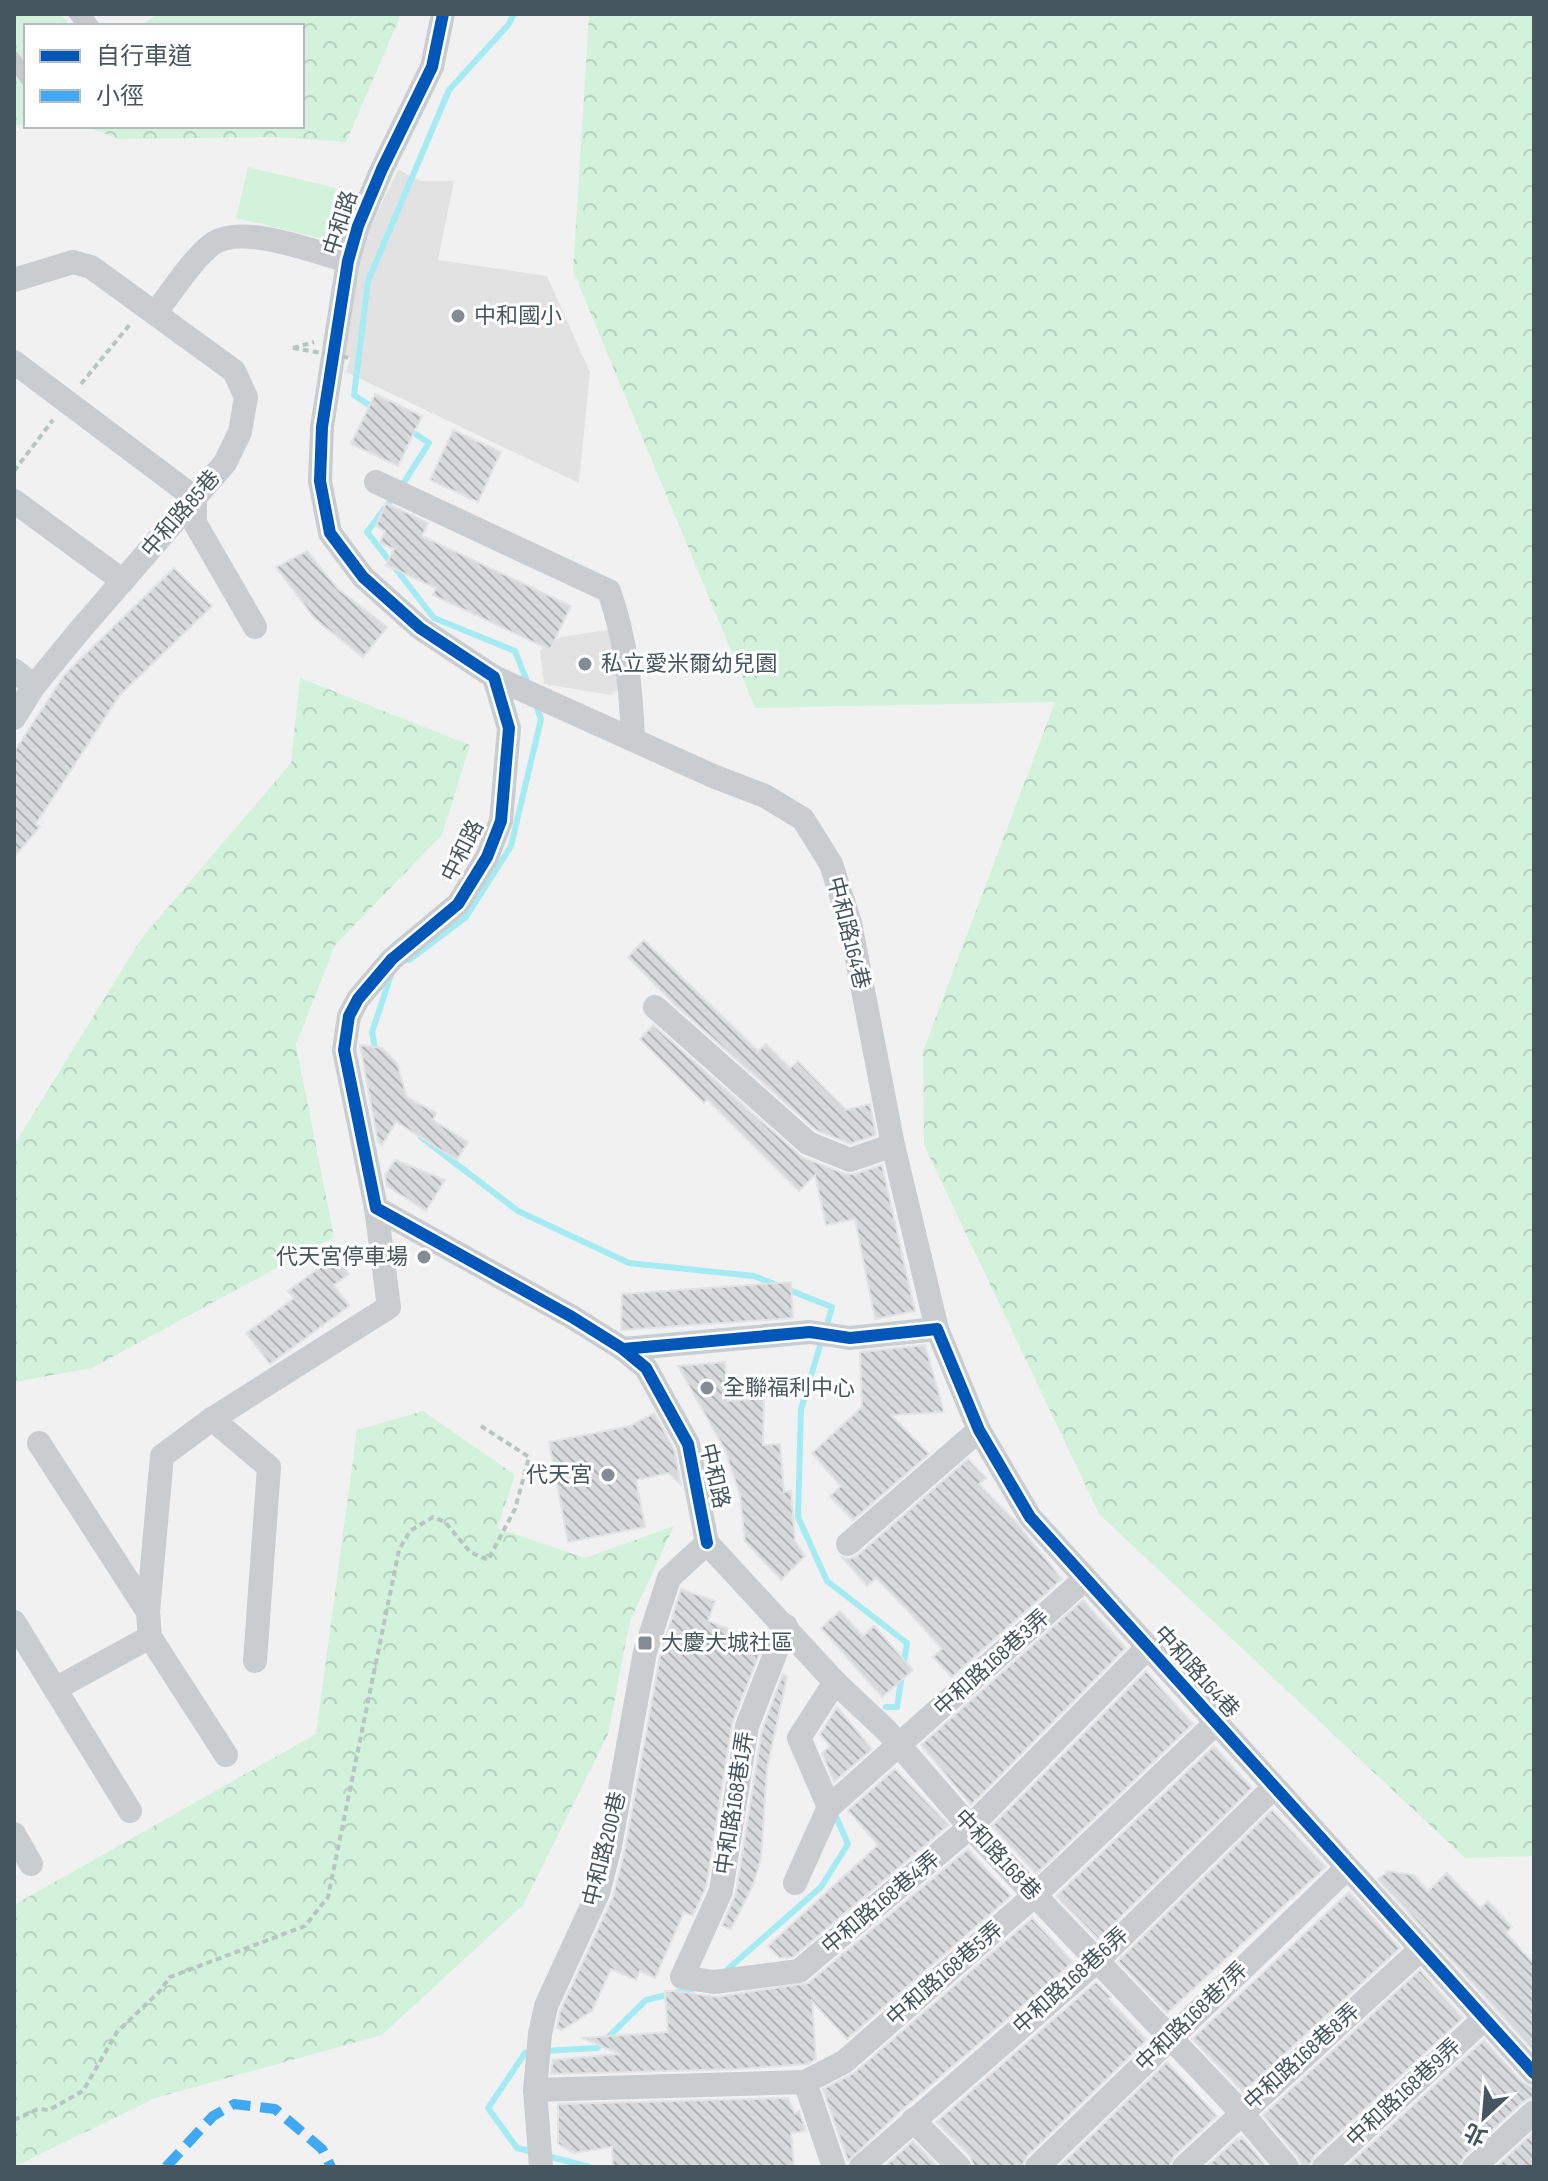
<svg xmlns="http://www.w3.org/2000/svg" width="1548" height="2181" font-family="'Sofia Sans Condensed','Noto Sans TC',sans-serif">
	<defs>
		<pattern id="forest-crowns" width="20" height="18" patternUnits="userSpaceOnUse" patternTransform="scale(2)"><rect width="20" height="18" fill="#d3f2dc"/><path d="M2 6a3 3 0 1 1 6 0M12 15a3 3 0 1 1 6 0" fill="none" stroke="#b6d2bf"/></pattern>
		<pattern id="building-back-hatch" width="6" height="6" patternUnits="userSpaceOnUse" patternTransform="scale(2)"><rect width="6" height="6" fill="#d7d9da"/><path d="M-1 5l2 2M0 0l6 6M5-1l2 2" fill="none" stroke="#b0b3b4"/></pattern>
	</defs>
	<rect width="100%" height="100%" fill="#f1f1f1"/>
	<g fill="#e3e2e3">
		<polygon points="398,170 421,181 454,181 438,260 547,276 590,372 579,483 346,372 350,358 343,357 359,264 369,230"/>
		<polygon points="622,628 630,679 611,695 544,684 540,650 561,637"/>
	</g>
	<polygon fill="#d3f2dc" points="248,167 336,188 324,239 236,218"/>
	<g fill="url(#forest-crowns)">
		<polygon points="14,14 60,14 72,26 26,26 26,124 14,126"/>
		<polygon points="159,14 399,14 400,17 346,142 273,137 119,139 85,126 302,126 302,26 139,26"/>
		<polygon points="589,14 1534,14 1534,1856 1465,1858 1099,1514 924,1145 923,1051 1055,702 755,708 573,271"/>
		<polygon points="300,678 470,745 442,835 335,945 296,1045 334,1237 92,1368 14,1382 14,1145 141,939 291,763"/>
		<polygon points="423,1411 515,1475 497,1528 585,1558 674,1526 630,1621 608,1734 523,1905 382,2035 155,2098 14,2167 14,1905 316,1734 357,1430"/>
	</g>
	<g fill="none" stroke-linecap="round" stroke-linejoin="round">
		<g stroke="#a5ebf3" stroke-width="6">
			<polyline points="375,409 354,395 368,281 449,90 508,25 514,14"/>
			<polyline points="401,487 429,443 408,429"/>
			<polyline points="394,496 367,532 434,618 515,651 528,684"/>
			<polyline points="409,960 466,917 511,846 541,719 536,705"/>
			<polyline points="376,1053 372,1032 391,975"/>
			<polyline points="421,1137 518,1211 629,1263 754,1276 832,1307 826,1328"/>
			<polyline points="822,1339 801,1409 798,1517 827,1581 907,1643 897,1707 886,1707"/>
			<polyline points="728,1969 821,1887 848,1844 834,1812"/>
			<polyline points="544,2051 597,2048 646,2000 696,1988"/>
			<polyline points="533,2152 517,2148 488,2108 525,2053 533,2052"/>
			<polyline points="547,2156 590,2167"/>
		</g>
	</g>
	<g fill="url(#building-back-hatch)" stroke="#e2e3e4" stroke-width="2">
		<polygon points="375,394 422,416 398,466 351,444"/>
		<polygon points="453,430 501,452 478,502 430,480"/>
		<polygon points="386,503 428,523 422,536 571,606 550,650 433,595 436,588 386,565 394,549 380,543 385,531 376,526"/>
		<polygon points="307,551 338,589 387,627 363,657 315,619 276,567"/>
		<polygon points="174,568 212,606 119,696 36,824 40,827 14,857 14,752 65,674"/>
		<polygon points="644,940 758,1051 766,1044 790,1068 798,1061 846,1110 870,1104 876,1135 850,1144 816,1130 674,1004 628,957"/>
		<polygon points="653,1025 802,1157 845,1174 855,1174 882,1165 915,1311 875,1319 855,1219 826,1225 815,1175 799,1191 707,1099 704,1103 640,1039"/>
		<polygon points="360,1045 382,1048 397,1063 407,1097 436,1113 433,1120 468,1142 457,1160 396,1122 382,1145 378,1142"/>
		<polygon points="395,1160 445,1180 426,1211 387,1186 385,1175"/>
		<polygon points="335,1256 349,1274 334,1285 349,1306 270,1364 246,1333 294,1298 288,1291"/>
		<polygon points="791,1282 793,1318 621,1330 622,1294"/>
		<polygon points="925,1345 944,1412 891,1415 929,1454 853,1520 830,1496 841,1486 812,1453 862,1407 860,1352"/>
		<polygon points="725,1362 728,1401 764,1398 763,1445 780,1444 784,1492 791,1491 795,1541 805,1556 781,1580 745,1541 740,1495 724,1448 678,1366"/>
		<polygon points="654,1413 674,1449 681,1485 669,1473 636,1480 645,1527 568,1542 549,1442 630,1426"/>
		<polygon points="968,1459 986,1478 979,1484 1016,1522 1062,1579 952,1677 933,1657 942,1649 909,1612 876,1578 867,1586 842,1557 850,1559 858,1555"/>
		<polygon points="681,1589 715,1601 708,1621 747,1636 746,1639 760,1652 732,1724 706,1887 693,1916 684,1912 655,1978 640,1971 636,1980 611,1969 592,2011 562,2030 557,2028 560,2011 613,1897 625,1849 660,1656"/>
		<polygon points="1083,1600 1126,1648 971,1805 921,1745"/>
		<polygon points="840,1611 863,1636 874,1626 913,1670 882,1697 821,1628"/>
		<polygon points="1146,1671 1193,1724 1036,1874 992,1826"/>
		<polygon points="783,1674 787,1677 767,1768 761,1858 753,1885 731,1929 722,1926 736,1893 762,1730"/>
		<polygon points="837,1707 872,1749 834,1782 822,1753 830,1746 820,1734"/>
		<polygon points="1214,1746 1252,1788 1098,1939 1056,1896"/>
		<polygon points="895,1769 949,1825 793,1957 780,1958 768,1946 878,1845 848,1810"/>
		<polygon points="1272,1810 1326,1867 1167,2013 1118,1961"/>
		<polygon points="968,1849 1011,1896 847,2039 812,2001 816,2059 808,2064 739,2069 551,2074 553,2060 620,2054 582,2038 668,2032 665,1991 676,1991 716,1997 808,1983"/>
		<polygon points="1388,1871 1414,1875 1428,1891 1447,1873 1480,1908 1488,1901 1512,1927 1506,1933 1534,1964 1534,2051 1378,1879"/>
		<polygon points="1349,1892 1400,1948 1243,2092 1192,2039"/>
		<polygon points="1032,1918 1073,1962 903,2109 848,2161 823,2089 854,2073"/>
		<polygon points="1420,1970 1463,2018 1314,2156 1309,2167 1302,2167 1298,2157 1263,2115"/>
		<polygon points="1096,1982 1111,1997 1109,1999 1147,2040 1027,2156 1022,2167 974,2167 970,2156 936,2122"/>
		<polygon points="1484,2040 1523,2083 1534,2088 1534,2097 1524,2101 1464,2156 1459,2167 1346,2167"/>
		<polygon points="1167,2062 1217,2116 1174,2156 1169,2167 1059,2167"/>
		<polygon points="788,2098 795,2114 799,2111 806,2131 791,2133 794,2167 613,2167 612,2147 574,2153 558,2144 558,2104"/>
		<polygon points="1534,2132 1534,2167 1496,2167"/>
		<polygon points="1242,2137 1267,2167 1206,2167 1238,2138 1239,2140"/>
		<polygon points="913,2141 938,2167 884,2167"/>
	</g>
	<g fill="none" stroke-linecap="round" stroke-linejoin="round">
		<g stroke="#c6cacc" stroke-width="30" stroke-dasharray="30 15" stroke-linecap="butt">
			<polyline points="76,26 92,14"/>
			<polyline points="14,73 26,64"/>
		</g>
		<g stroke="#b7c6c0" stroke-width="4" stroke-dasharray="6 4" stroke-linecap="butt">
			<polyline points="293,348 314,342"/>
			<polyline points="81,384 131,323"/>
			<polyline points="14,471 53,420"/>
			<polyline points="14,2120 38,2109 49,2110 83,2091 117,2032 159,1992 170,1977 305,1926 328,1897 399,1550 410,1531 433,1517 445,1522 470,1552 488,1560 515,1509 529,1457 481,1426"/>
		</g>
		<g stroke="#cacdd0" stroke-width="24">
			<polyline points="443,14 432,67 382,169 358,226 348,261 322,427 320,481 330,533 363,577 420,628 494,677 509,728 501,821 487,857 458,904 392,959 358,999 349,1016 344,1050 376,1208 572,1317 623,1349 646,1368 688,1444 707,1543"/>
			<polyline points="14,280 73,262 91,267 234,371 246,397 240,432 225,463 80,630 34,686 14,718"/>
			<path d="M155 313C173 291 189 263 211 245 240 222 314 252 348 261"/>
			<polyline points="14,362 195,498 195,523 255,627"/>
			<path d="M376 482 609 591C626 640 631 687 633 739"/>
			<polyline points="14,501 123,581"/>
			<polyline points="14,670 34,686"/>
			<polyline points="494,677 713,776 765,796 803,819 831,864 850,923 893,1145 937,1329"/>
			<polyline points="655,1007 808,1143 850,1160 893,1145"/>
			<polyline points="623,1349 810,1332 850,1338 937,1329 979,1430 1030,1517 1534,2073"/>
			<polyline points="212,1419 269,1467 255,1661"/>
			<polyline points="39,1443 148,1612 150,1637 226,1755"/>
			<polyline points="707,1543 835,1682 886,1730 970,1827 1241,2112 1287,2167"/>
			<polyline points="848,1544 979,1430"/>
			<polyline points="148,1612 162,1456 212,1419 389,1307 376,1208"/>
			<polyline points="14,1622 130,1811"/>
			<polyline points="786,1626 747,1726 721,1891 682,1977 714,1982 799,1971 970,1827 1147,1648"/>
			<polyline points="55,1689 150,1637"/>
			<polyline points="829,1807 799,1738 835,1682"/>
			<polyline points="14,1834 31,1864"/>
			<polyline points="795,1883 829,1807 1085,1579"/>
			<polyline points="805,2082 844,2062 1035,1895 1216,1723"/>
			<polyline points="535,2090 805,2082 834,2167"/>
			<polyline points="913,2120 959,2167"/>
			<polyline points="541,2167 535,2090 540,2034 546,2006 598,1893 610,1846 645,1652 669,1578 707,1543"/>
			<polyline points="861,2167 1097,1961 1274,1787"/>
			<polyline points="1037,2167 1347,1868"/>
			<polyline points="1184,2167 1421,1949"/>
			<polyline points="1324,2167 1484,2019"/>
			<polyline points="1474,2167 1534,2112"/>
		</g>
		<polyline stroke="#b7c6c0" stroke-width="4" stroke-dasharray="6 4" stroke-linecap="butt" points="293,348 350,358"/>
		<polyline stroke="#3fa9f5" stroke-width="10" stroke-dasharray="20 10" stroke-linecap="butt" points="166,2167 213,2116 234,2104 275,2109 322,2149 331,2167"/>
		<g stroke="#fff" stroke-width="17">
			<g id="cycleway">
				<polyline points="443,14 432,67 382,169 358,226 348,261 322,427 320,481 330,533 363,577 420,628 494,677 509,728 501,821 487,857 458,904 392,959 358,999 349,1016 344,1050 376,1208 572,1317 623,1349 646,1368 688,1444 707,1543"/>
				<polyline points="623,1349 810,1332 850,1338 937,1329 979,1430 1030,1517 1534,2073"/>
			</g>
		</g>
		<use href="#cycleway" stroke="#0057b8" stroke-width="12"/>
	</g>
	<g fill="#828c92" stroke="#fff" stroke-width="3">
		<circle cx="458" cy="316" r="8"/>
		<circle cx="585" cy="664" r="8"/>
		<circle cx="424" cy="1257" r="8"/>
		<circle cx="707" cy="1388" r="8"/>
		<circle cx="608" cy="1475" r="8"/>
		<rect x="637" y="1635" width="16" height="16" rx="4"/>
	</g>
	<g text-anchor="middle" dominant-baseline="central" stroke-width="6" stroke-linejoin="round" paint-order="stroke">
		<g font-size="22" fill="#46565f" stroke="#fff">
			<text transform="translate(341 223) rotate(-72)">中和路</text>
			<text transform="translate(181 514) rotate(-49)">中和路85巷</text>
			<text transform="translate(463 851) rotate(-63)">中和路</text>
			<text transform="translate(848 933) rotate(76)">中和路164巷</text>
			<text transform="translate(714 1476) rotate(77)">中和路</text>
			<text transform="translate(992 1663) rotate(-42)">中和路168巷3弄</text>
			<text transform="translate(1196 1672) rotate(48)">中和路164巷</text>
			<text transform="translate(735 1803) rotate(-81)">中和路168巷1弄</text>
			<text transform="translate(605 1849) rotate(-76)">中和路200巷</text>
			<text transform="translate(997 1855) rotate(47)">中和路168巷</text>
			<text transform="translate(881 1903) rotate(-40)">中和路168巷4弄</text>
			<text transform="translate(945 1974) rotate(-41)">中和路168巷5弄</text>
			<text transform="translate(1071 1981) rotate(-42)">中和路168巷6弄</text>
			<text transform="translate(1192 2017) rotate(-44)">中和路168巷7弄</text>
			<text transform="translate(1302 2057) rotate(-42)">中和路168巷8弄</text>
			<text transform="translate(1404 2093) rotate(-43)">中和路168巷9弄</text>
		</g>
		<g font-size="22" fill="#46565f" stroke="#fff" text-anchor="start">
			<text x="474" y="316">中和國小</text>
			<text x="601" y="664">私立愛米爾幼兒園</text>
			<text x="408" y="1257" text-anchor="end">代天宮停車場</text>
			<text x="723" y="1388">全聯福利中心</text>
			<text x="592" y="1475" text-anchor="end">代天宮</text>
			<text x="661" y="1643">大慶大城社區</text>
		</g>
	</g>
	<rect width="1548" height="2181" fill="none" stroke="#46565f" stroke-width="32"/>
	<rect x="24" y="24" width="280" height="104" fill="#ffffff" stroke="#b5bbbf" stroke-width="2"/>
	<rect x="40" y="50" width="40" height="12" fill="#0057b8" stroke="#b5bbbf" stroke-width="2"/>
	<text x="96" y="64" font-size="24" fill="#46565f">自行車道</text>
	<rect x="40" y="90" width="40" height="12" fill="#3fa9f5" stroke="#b5bbbf" stroke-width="2"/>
	<text x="96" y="104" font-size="24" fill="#46565f">小徑</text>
	<g transform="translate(1484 2117) rotate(206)" stroke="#ffffff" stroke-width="6" paint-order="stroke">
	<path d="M0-6L14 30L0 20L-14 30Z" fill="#46565f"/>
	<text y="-12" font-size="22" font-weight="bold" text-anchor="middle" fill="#46565f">北</text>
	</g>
</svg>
